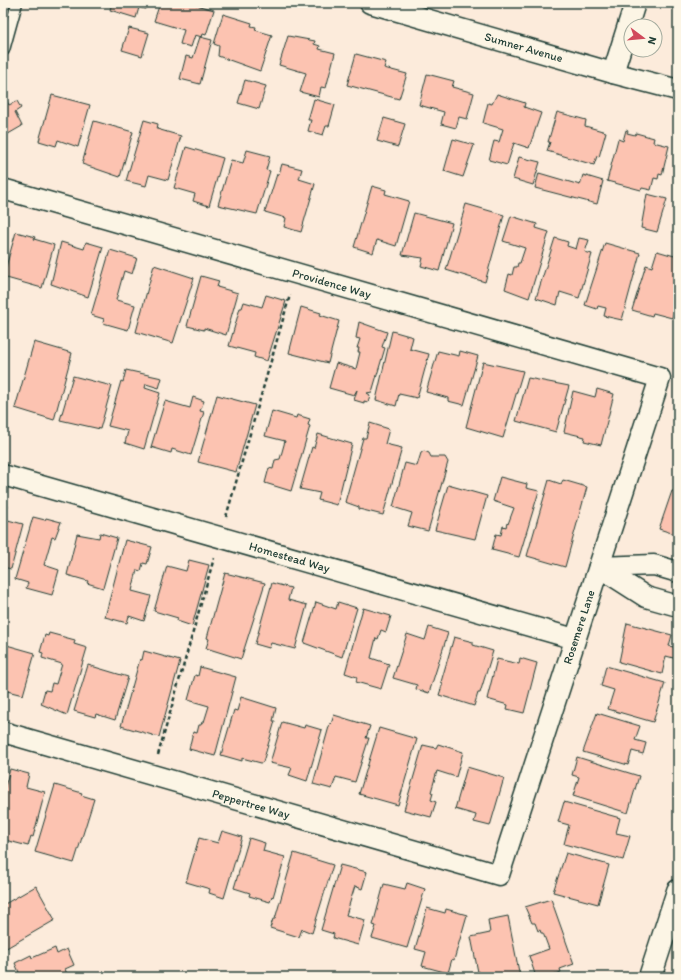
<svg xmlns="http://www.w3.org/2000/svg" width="681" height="980" font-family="Itim,sans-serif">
	<rect width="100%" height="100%" fill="#fcebdb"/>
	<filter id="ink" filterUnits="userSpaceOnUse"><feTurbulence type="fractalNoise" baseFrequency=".025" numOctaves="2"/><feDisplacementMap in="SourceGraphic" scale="8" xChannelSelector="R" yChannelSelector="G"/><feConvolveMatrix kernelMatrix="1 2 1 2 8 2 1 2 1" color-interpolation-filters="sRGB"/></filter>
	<g filter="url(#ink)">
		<g fill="#fcc3b1" stroke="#1f3d34">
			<polygon points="112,3 152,3 150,7 147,6 146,9 141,8 142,5 140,4 136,18 110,10"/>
			<polygon points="160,3 197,3 196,5 214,10 206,35 203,34 202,37 195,35 191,47 180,44 184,30 154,21"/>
			<polygon points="223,14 252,23 251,26 256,27 255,30 272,35 260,71 218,56 219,46 214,44"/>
			<polygon points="129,28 149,33 142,56 122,50"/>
			<polygon points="288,36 315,41 314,44 320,46 319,49 335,53 326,88 321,87 319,97 300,92 306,73 279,65"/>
			<polygon points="200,37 212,40 200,84 180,79 186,56 193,58"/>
			<polygon points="356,54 386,62 384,68 407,74 399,99 347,85"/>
			<polygon points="427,74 454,81 452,87 474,93 467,119 459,117 456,128 441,124 444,112 419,105"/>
			<polygon points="245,80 266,86 259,109 238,103"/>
			<polygon points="3,94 9,105 17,101 21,108 15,112 22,126 3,137"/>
			<polygon points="497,94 525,103 524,107 541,113 529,148 514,143 507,165 489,160 494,141 499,142 503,129 483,123 488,103 492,104"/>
			<polygon points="52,95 90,105 78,147 58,140 56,146 39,141"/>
			<polygon points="314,99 335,105 329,126 326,126 323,135 308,131 311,120 308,120"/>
			<polygon points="557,112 586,120 585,126 606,132 599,157 597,156 594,165 547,151 550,142 548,142"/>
			<polygon points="384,118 405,124 398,147 377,141"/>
			<polygon points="144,120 158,124 157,129 181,136 168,180 149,175 146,186 126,181"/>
			<polygon points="94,121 133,132 120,177 82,164"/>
			<polygon points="626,130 628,131 627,133 635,135 636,133 654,138 653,142 669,146 662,175 659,174 658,179 654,178 651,190 642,188 641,190 607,181 618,139 623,141"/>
			<polygon points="453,139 474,145 463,177 444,171"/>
			<polygon points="186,147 223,158 209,206 193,201 195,194 174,188"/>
			<polygon points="247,150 270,156 266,170 270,171 257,214 218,205 231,160 243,163"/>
			<polygon points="519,157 540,162 533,185 513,179"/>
			<polygon points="282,164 302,169 299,179 315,184 301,232 284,227 286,218 265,212 277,174 279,174"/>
			<polygon points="539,173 580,185 583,175 603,181 597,204 535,188"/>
			<polygon points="372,186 386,190 385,194 409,201 396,246 377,240 373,253 354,247"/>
			<polygon points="647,194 667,199 657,232 641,228"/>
			<polygon points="466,204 504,215 485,282 446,270"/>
			<polygon points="414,213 452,223 439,271 421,266 423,258 402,255"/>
			<polygon points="511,216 537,224 536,228 549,232 529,298 505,289 509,274 512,275 514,267 517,267 518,263 520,263 525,248 503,241"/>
			<polygon points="16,232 35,237 34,239 54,245 42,288 3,277"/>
			<polygon points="555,238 568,242 567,246 576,249 579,238 589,240 585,252 592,254 579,298 560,292 557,305 536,298"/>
			<polygon points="61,242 84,249 86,242 103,247 88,297 51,284"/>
			<polygon points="605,243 640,253 622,320 604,316 606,308 598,306 597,309 585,305"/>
			<polygon points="110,250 137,258 132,274 124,271 116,300 135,305 128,330 103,323 104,319 91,315"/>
			<polygon points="657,251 678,257 678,298 672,318 653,313 652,316 632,310 646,265 652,267"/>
			<polygon points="154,265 194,278 173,343 136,332"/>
			<polygon points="201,276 219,281 217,287 238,293 226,335 204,328 204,330 187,326"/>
			<polygon points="266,295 286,301 267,361 254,357 255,353 229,346 240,308 242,308 244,302 262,307"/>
			<polygon points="301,307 321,313 320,315 339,321 328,363 289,353"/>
			<polygon points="359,322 387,332 382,347 385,348 372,392 367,393 370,395 368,402 364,401 364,403 354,400 357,390 354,395 329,388 336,363 356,369 360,352 358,352 359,348 357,348 360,339 356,338"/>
			<polygon points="392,331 413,337 410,349 429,354 417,398 399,394 396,406 376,400"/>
			<polygon points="34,342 72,353 54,420 15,408"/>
			<polygon points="438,351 459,356 460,351 478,356 464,405 448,401 448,398 426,392"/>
			<polygon points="483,362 523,371 503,438 466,427"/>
			<polygon points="126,370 162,378 159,388 146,384 145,388 160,393 144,449 125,443 128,431 108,426 121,381 123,382"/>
			<polygon points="73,376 112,386 100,429 60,420"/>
			<polygon points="528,378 569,386 556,432 516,421"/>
			<polygon points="597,389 614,394 601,445 584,441 585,437 564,432 573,391 595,397"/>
			<polygon points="217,395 255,405 236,472 198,462"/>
			<polygon points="193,397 204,401 200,411 204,412 191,455 172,449 171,453 151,447 165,401 190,408"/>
			<polygon points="272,411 296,418 297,415 310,419 308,425 310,426 291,491 265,483 269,468 273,469 275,460 280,459 285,441 265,436"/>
			<polygon points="370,423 389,429 385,444 402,448 383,515 359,509 359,507 345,502 363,438 366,438"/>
			<polygon points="318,434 352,444 337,505 318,500 320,493 300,489 312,447 314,448"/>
			<polygon points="424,451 429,453 431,457 445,457 448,462 428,531 408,526 412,513 393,507 405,463 417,466 421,453"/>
			<polygon points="500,477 527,484 526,488 539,491 519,557 492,550 496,534 501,535 503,526 506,527 507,523 508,524 514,508 493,501"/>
			<polygon points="549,480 561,484 563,480 587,487 565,567 527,556"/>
			<polygon points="448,485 487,496 475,539 435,530"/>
			<polygon points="672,491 678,491 678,535 659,529"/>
			<polygon points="3,504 8,506 4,519 23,524 11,569 3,567"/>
			<polygon points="33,517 45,520 46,518 61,522 55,538 52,537 44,565 59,570 52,595 26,588 28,583 15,579"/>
			<polygon points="100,533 117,538 103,588 87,583 88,581 67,575 77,534 99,538"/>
			<polygon points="125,540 152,547 147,564 143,563 141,571 137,570 132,591 151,596 144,621 129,616 127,623 105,617"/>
			<polygon points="189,560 209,565 192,626 177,621 178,618 154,611 167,566 186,571"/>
			<polygon points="225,573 265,583 241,659 206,648 209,639 207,638"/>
			<polygon points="272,583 291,588 288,600 307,605 295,649 271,643 269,648 255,644"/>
			<polygon points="316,602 336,609 338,602 357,608 342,657 304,643"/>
			<polygon points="363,608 391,616 386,632 381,630 378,639 376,638 371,658 389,664 381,689 356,682 357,677 345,673"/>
			<polygon points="627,623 672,635 669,646 678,648 678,654 677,659 666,656 662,674 619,662"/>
			<polygon points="429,627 448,633 429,693 416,689 417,685 393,678 407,634 425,640"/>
			<polygon points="49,633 75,640 74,644 87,648 67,715 41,704 45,690 50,691 52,683 56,684 62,664 42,658 43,653 40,652 45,635 48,636"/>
			<polygon points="454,637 473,642 473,645 493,651 480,693 478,693 474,706 439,695 443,683 441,682"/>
			<polygon points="3,644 35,653 23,695 3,690 3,691"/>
			<polygon points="144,651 180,661 159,737 121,726 140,659 142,660"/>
			<polygon points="520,658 537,663 524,713 507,709 508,705 487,699 497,659 519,664"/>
			<polygon points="88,665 128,677 115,720 96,714 95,717 74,711"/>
			<polygon points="606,666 665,683 653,722 608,709 614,690 601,686"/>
			<polygon points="200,667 236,677 215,756 189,749 193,732 197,733 199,725 201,725 202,722 204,722 209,706 188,700 195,675 198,676"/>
			<polygon points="241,697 276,708 273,721 275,721 263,762 261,763 242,758 242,761 221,755 234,710 237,711"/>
			<polygon points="597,713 640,726 635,740 646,743 643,754 632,751 628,765 583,752"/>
			<polygon points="334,715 370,726 366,738 369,738 355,782 336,777 332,789 313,784 330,723 331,724"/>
			<polygon points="282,722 304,728 305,725 322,730 307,781 289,775 292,768 270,763"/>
			<polygon points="379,728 417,739 398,805 359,794"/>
			<polygon points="438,744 463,752 456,777 437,771 431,792 433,793 431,800 436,802 431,817 404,810 423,745 436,748"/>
			<polygon points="577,757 639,776 628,813 573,796 579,777 572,775"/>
			<polygon points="467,767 504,778 490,826 474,822 476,815 455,809"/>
			<polygon points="10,769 29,774 26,787 45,792 33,837 31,836 28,846 5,840 6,835 3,834 3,794"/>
			<polygon points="55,785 82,793 81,795 94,799 74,863 35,852"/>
			<polygon points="564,802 620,818 616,833 630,836 623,860 564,844 569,825 558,822"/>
			<polygon points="222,831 242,837 224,898 209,893 210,889 186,882 199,838 218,843"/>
			<polygon points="249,838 265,843 263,851 285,857 273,897 272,896 270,902 249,896 250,893 234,888"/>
			<polygon points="294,853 333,865 312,933 302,929 299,937 270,928 273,919 275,919"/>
			<polygon points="566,853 609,865 598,904 553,892"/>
			<polygon points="340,865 367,872 362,889 355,886 346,915 365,920 358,945 333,938 334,934 321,930"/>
			<polygon points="407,883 425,889 407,948 372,938 376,926 373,925 384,884 405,889"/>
			<polygon points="36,886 55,920 3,950 3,905"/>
			<polygon points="551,899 574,964 560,969 561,972 547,977 536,977 529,956 549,949 543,933 541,933 540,930 538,931 535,923 532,923 525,907"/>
			<polygon points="427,908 445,913 446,909 467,915 454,960 452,959 448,973 422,966 426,952 415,949"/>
			<polygon points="508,916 520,977 479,977 471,937 490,933 488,920"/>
			<polygon points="55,948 57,954 67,949 74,965 65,969 68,977 21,977 15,963 31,955 32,958"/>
		</g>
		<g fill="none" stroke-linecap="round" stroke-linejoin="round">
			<g stroke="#1f3d34" stroke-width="13">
				<polyline id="lane" points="4,50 17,3"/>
			</g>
			<g stroke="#1f3d34" stroke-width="23">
				<g id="street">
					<path id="s1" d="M370 3 613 73 678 90"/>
					<polyline points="613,73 635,3"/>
					<path id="s2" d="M3 189 660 378 499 875 3 732"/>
					<path id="s3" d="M3 475 575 639"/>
					<polyline points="599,567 646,597 678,606"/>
					<polyline points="599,567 654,565 678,572"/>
				</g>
			</g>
			<g stroke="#1f3d34" stroke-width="25">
				<polyline id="secondary" points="650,977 678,891"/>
			</g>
			<g stroke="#1f3d34" stroke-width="2.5" stroke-dasharray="4 3" stroke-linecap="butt">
				<polyline points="226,517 290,295"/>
				<polyline points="158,755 214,558"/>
			</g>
			<use href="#lane" stroke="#fcf5e5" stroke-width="10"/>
			<use href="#street" stroke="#fcf5e5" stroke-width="20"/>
			<use href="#secondary" stroke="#fcf5e5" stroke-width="22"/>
		</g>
	</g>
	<g text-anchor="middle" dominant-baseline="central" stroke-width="3" stroke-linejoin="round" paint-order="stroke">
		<g font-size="12" fill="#1f3d34" stroke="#fcf5e5">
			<text stroke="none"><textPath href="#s1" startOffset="160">Sumner Avenue</textPath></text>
			<text stroke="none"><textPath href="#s2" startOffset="342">Providence Way</textPath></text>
			<text stroke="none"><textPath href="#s3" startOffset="298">Homestead Way</textPath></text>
			<text transform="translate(579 627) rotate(-72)">Rosemere Lane</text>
			<text transform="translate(251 804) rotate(16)">Peppertree Way</text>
		</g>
	</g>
	<rect width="681" height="980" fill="none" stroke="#fcf5e5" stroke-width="16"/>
	<rect x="8" y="8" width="665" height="964" fill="none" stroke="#1f3d34" stroke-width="1.5" filter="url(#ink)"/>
	<g transform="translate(643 38) rotate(106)"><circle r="19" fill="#fcf5e5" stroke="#a4ab9e"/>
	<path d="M0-3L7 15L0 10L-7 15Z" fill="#d1495b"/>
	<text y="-6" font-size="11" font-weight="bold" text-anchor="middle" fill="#1f3d34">N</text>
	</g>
</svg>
